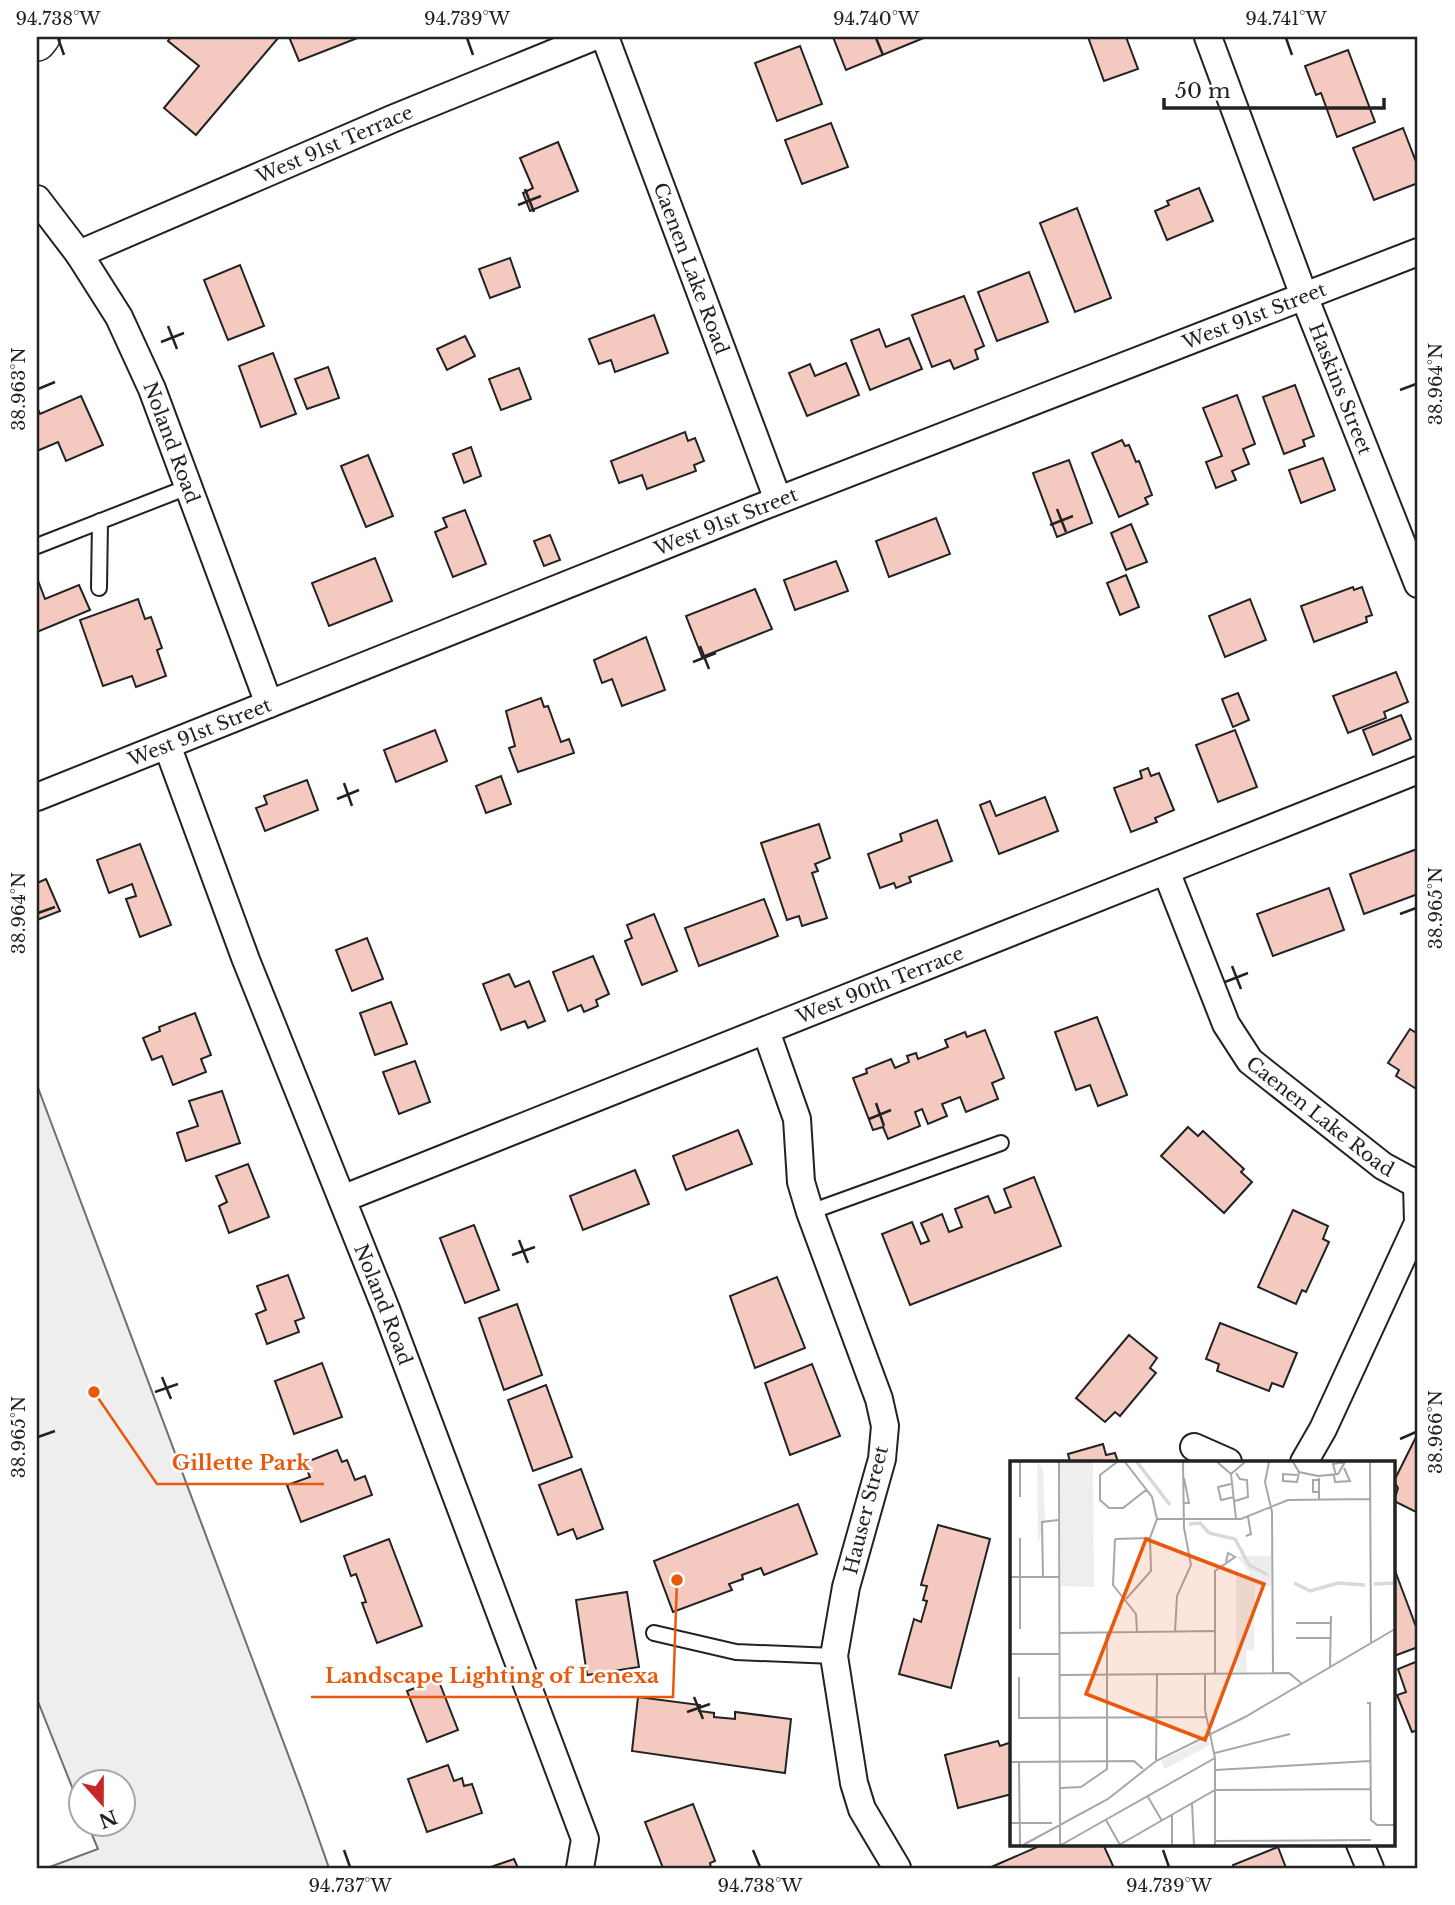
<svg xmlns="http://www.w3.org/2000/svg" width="1455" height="1905" font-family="'Libre Baskerville',serif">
	<rect width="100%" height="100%" fill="#fff"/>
	<polygon fill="#eee" stroke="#6f6f6f" stroke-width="2" points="37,1085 304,1797 329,1868 47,1868 98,1849 88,1825 122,1825 122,1783 80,1783 80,1807 37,1699"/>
	<g fill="#f3c9c0" stroke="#222" stroke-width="2">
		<polygon points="171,37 279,37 196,135 164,108 199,66 168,41"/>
		<polygon points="289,37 360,37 299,61"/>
		<polygon points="833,37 926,37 846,70"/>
		<polygon points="1088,37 1126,37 1138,69 1104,81"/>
		<polygon points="800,46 822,104 777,121 755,63"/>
		<polygon points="1348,50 1375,122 1337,137 1321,93 1316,95 1305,66"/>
		<polygon points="831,123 848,167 802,184 785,140"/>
		<polygon points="1403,128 1418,167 1418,183 1374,200 1353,148"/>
		<polygon points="558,142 578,191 530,211 523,193 533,188 520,158"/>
		<polygon points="1199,188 1213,221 1167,240 1155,211 1169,205 1167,201"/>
		<polygon points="1077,208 1111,298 1075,312 1040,223"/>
		<polygon points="510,258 520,287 490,298 479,269"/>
		<polygon points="240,265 264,326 228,340 204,280"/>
		<polygon points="1029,272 1048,322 997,341 978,292"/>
		<polygon points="964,296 984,346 975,350 978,359 954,369 950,360 932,367 912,315"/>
		<polygon points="654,315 668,353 615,372 611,360 599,364 589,339"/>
		<polygon points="879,329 886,347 909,338 922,369 870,390 851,340"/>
		<polygon points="465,336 475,356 447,370 437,349"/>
		<polygon points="273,353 296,414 261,427 239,366"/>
		<polygon points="846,363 859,395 807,416 789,373 810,364 815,376"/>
		<polygon points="328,367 339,398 307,409 295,379"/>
		<polygon points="519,368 531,399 501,410 489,379"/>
		<polygon points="1295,385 1314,436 1303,440 1305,446 1284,454 1263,397"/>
		<polygon points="1237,395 1255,444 1243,449 1249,464 1232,471 1236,480 1216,488 1206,462 1222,456 1203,408"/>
		<polygon points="81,396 103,445 66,461 58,442 37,451 37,407 40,414"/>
		<polygon points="685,432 688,441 695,438 704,461 694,465 696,471 647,489 642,475 619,483 611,461"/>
		<polygon points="1122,440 1125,446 1129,445 1136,462 1139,461 1152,495 1145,498 1148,504 1119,517 1092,453"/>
		<polygon points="471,447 481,476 464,483 453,454"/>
		<polygon points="368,455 393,516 366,527 341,466"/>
		<polygon points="1323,458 1335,490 1301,503 1289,470"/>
		<polygon points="1069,460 1092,523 1057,537 1033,473"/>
		<polygon points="465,510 486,564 453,577 435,532 447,527 443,518"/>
		<polygon points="936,518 950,554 889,577 876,541"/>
		<polygon points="1131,524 1147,562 1126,570 1111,533"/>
		<polygon points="550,535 560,560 544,566 534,541"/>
		<polygon points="375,558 392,601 329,626 312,583"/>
		<polygon points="836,561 848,591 795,610 784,580"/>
		<polygon points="1126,575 1139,607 1120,615 1107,583"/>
		<polygon points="37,578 45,599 79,585 90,610 37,632"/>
		<polygon points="1353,587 1354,590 1362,587 1372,615 1366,617 1367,622 1314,642 1301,606"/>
		<polygon points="755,589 772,629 702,657 686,616"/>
		<polygon points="138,599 145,619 151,617 162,648 157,650 166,676 136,687 132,676 103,686 80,620"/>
		<polygon points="1250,599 1266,640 1225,657 1209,616"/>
		<polygon points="646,637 665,690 622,706 612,679 602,683 594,660"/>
		<polygon points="1396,672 1408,702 1384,712 1386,718 1348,733 1333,696"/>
		<polygon points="1238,693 1249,720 1233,727 1222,699"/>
		<polygon points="541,698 544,707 548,706 561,742 569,739 574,753 518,772 509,748 515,746 506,711"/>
		<polygon points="1401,715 1411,739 1373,755 1363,730"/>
		<polygon points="435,730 447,761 396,782 384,750"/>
		<polygon points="1235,730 1257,787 1218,802 1196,745"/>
		<polygon points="1148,768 1151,776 1159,773 1174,810 1155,818 1157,822 1131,832 1114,788 1142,778 1140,771"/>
		<polygon points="501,776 511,804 486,813 476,786"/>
		<polygon points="307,780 318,810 265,831 256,808 267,804 264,796"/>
		<polygon points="1045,797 1058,831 999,854 980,805 990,801 996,816"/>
		<polygon points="937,820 952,861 909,877 911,882 896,888 894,883 880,888 868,854 902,841 900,834"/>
		<polygon points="819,824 830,858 815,864 818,871 812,873 827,918 802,926 799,916 787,920 761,843"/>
		<polygon points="140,844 171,925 140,937 126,899 136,896 132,884 109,893 97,860"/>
		<polygon points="1417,849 1418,894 1364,914 1350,874"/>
		<polygon points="46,879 60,911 37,920 37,883"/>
		<polygon points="1329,888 1344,930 1273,956 1257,914"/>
		<polygon points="764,899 778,936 699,966 685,928"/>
		<polygon points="654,914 677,971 642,985 625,941 632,938 627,925"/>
		<polygon points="367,938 383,979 352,991 336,950"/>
		<polygon points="593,956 609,994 596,1000 598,1006 584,1012 581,1005 568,1011 553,972"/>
		<polygon points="509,974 515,987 529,981 545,1021 528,1028 525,1021 501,1030 483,984"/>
		<polygon points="391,1002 407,1044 375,1055 360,1013"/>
		<polygon points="195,1013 211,1055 201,1059 206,1072 173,1085 162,1056 152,1060 143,1038 160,1031 159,1027"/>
		<polygon points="1097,1017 1127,1095 1098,1106 1090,1085 1076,1090 1055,1032"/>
		<polygon points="1410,1029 1418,1034 1418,1090 1396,1076 1399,1070 1388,1063"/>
		<polygon points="985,1030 1004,1078 992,1083 998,1099 966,1112 960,1097 942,1104 947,1116 928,1124 922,1109 915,1112 920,1126 888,1139 883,1127 873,1130 853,1078 867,1073 866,1069 891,1059 895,1068 909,1062 907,1056 916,1053 918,1059 948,1047 945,1040 965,1032 967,1037"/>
		<polygon points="415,1061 430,1102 399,1114 383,1072"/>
		<polygon points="222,1091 240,1143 186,1161 177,1133 198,1126 189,1101"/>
		<polygon points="1188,1127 1198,1136 1203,1131 1244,1169 1241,1172 1252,1182 1224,1213 1161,1156"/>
		<polygon points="738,1130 752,1164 686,1190 673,1156"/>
		<polygon points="248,1164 269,1217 229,1233 219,1206 227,1202 216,1176"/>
		<polygon points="635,1170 649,1204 583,1230 570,1196"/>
		<polygon points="1034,1177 1061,1246 910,1305 882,1234 912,1222 921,1244 929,1241 921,1223 942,1214 949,1232 962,1227 955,1209 988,1196 995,1213 1011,1207 1004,1189"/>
		<polygon points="1293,1210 1328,1226 1323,1239 1329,1242 1306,1292 1302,1290 1296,1304 1258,1287"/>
		<polygon points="474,1225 499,1290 465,1303 440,1238"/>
		<polygon points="288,1275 304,1318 295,1321 299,1332 267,1344 256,1314 266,1310 257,1286"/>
		<polygon points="777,1277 805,1348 755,1368 730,1296"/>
		<polygon points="517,1304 542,1375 504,1390 479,1318"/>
		<polygon points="1220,1323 1297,1353 1283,1387 1272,1383 1269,1391 1217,1371 1219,1364 1206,1359"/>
		<polygon points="1129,1335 1157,1358 1150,1368 1156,1373 1120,1416 1115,1412 1105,1422 1076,1398"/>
		<polygon points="322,1363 342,1417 294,1434 275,1381"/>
		<polygon points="812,1364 840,1436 790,1455 765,1383"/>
		<polygon points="546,1385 572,1457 533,1471 508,1400"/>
		<polygon points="1417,1435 1418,1436 1418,1513 1394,1501 1398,1488 1394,1481"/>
		<polygon points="1103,1444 1106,1455 1115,1453 1118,1462 1070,1462 1068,1454"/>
		<polygon points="337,1450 342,1462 347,1460 355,1480 365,1476 372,1495 301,1522 287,1485 310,1477 304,1463"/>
		<polygon points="581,1469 603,1529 577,1539 573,1529 558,1535 539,1485"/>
		<polygon points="798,1504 817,1554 764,1575 761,1568 742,1575 743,1579 729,1584 732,1590 673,1612 654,1561"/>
		<polygon points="938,1525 990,1539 951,1688 899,1674 914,1619 921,1622 927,1601 923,1600 927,1586 921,1585"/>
		<polygon points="389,1539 422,1626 377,1643 362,1603 366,1602 356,1574 351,1576 344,1556"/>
		<polygon points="1394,1568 1418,1632 1418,1647 1394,1656"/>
		<polygon points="627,1592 639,1667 587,1675 576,1600"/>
		<polygon points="1418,1661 1418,1730 1412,1732 1397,1695 1406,1692 1398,1669"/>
		<polygon points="438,1679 458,1730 427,1742 407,1691"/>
		<polygon points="638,1697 700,1705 699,1711 714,1713 714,1717 735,1719 735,1712 791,1719 785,1773 632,1751"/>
		<polygon points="998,1741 1000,1746 1012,1742 1012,1794 958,1808 945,1755"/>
		<polygon points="448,1765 454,1781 462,1778 464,1786 472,1784 482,1813 427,1832 408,1779"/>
		<polygon points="693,1804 715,1861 710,1863 711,1868 663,1868 645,1822"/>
		<polygon points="1044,1844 1103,1844 1114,1868 989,1868"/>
		<polygon points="1278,1847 1286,1868 1234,1868 1233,1865"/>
		<polygon points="514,1859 518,1868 488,1868"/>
	</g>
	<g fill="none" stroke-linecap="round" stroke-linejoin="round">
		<g stroke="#222" stroke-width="18">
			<g id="lane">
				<polyline points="37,546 188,487"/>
				<polyline points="99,588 100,521"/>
				<polyline points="810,1212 1001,1143"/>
				<polyline points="654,1633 736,1652 834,1656"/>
			</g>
		</g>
		<g stroke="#222" stroke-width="30">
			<g id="street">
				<path id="s1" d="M605 37 778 500"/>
				<path id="s2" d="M1208 37 1304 296 1418 584"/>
				<path id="s3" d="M37 199 79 254 119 317 152 389 269 704"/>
				<path id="s4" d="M79 254 392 119 593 37"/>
				<path id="s5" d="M167 745 246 960 386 1309 585 1839 580 1868"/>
				<path id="s6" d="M37 797 756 509 1418 252"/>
				<path id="s7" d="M1166 871 1226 1024 1250 1061 1383 1166 1418 1185"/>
				<polyline points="766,1031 797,1119 801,1182 810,1212 879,1399 885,1426 882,1459 846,1587 834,1656 854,1783 862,1809 897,1868"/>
				<path id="s8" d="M342 1199 1418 770"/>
				<polyline points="1194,1447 1228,1462"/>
				<polyline points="1304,1462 1323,1429 1418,1223 1417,1184"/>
				<polyline points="1360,1844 1370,1868"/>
			</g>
		</g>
		<g stroke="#222" stroke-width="40">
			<polyline id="secondary" points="37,42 41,37"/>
		</g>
		<use href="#lane" stroke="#fff" stroke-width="14"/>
		<use href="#street" stroke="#fff" stroke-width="26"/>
		<use href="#secondary" stroke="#fff" stroke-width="37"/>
	</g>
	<path fill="none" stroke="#222" stroke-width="2.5" d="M58 38 64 55M467 38 473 55M876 38 883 55M1286 38 1292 55M525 189 534 212M518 205 541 196M168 326 177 349M161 342 184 333M38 389 55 382M1400 390 1416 384M1057 509 1066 532M1050 525 1073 516M700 646 709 669M693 662 716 653M344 783 352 806M337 799 359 790M38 913 55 907M1400 914 1416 908M1232 966 1241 989M1225 982 1248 973M876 1103 884 1126M869 1119 891 1110M519 1240 528 1263M512 1255 535 1247M162 1377 171 1399M155 1392 178 1384M38 1437 55 1431M1400 1439 1416 1432M694 1697 703 1719M687 1712 710 1704M344 1850 350 1867M753 1850 760 1867M1163 1850 1169 1867"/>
	<g text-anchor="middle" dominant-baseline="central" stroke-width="5" stroke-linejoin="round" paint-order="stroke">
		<g font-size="19" fill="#222" stroke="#fff">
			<text stroke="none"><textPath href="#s4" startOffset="278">West 91st Terrace</textPath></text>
			<text stroke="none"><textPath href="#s1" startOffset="247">Caenen Lake Road</textPath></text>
			<text stroke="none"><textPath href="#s6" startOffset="1309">West 91st Street</textPath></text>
			<text stroke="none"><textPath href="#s2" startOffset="376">Haskins Street</textPath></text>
			<text stroke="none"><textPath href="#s3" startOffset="280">Noland Road</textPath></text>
			<text stroke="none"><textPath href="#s6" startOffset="742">West 91st Street</textPath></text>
			<text stroke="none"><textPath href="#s6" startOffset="175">West 91st Street</textPath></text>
			<text stroke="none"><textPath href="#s8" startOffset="579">West 90th Terrace</textPath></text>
			<text stroke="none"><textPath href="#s7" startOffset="298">Caenen Lake Road</textPath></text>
			<text stroke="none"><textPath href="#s5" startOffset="600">Noland Road</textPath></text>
			<text transform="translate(866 1510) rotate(-76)">Hauser Street</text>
		</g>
	</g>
	<g transform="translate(1010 1461)">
		<rect width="385" height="385" fill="#fff"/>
		<path d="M27 1 33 8 35 57 28 84ZM50 1H83L84 126 51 125ZM226 95H261V125H245L244 189 236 190 237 211H226V114H239V110ZM197 277 200 284 155 308 151 300Z" fill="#eee"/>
		<path fill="none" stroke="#d9d9d9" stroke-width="3.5" d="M127 1 160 44M179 63 190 62 199 72 225 78 239 104 258 114M284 122 300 130 328 122 355 124M364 123 385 122"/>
		<path fill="none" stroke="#a7a7a7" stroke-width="2" d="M10 1V36M49 1 50 384M107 1 90 14V39L99 47H113L136 29M115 1 142 36 147 58 140 77 141 110 116 138M207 1 221 13 235 1M259 1 255 21 262 51 263 212M283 1 289 11 308 15 328 13 335 1M360 1 361 182M221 13 226 58M287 14 273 13V20L287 21 289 11M324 14 325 21 340 20 334 7M326 14 323 3 335 1M221 23 208 26 211 39 224 36M309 31H303V19H309M309 39V17M225 40 238 36 237 19 230 18 226 12M174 42H179L174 17M147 58H231L278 39 360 38M236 75 241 73 238 56M10 77V168M105 78 103 124 126 153 127 171M105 78 140 77M0 116H49M33 116 32 61 48 59M286 162H320M165 171 167 135 181 104 174 67 173 1M49 172 204 170M286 177H320M0 193H49M320 206 321 155M195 213V249L205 297V384M205 213V110L225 96 218 92 216 101M50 214 279 212 291 222M9 216V257L196 256M357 242H360L361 359 367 364H385M205 292 280 273M146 299 147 214M0 301 124 300 133 308M9 301 10 384M205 309 360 300M50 327 71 326 97 308V172M138 336 152 360M182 342 184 384M162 354V384M96 359 110 384M0 362H42M205 380 361 379M13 384 98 338 146 300 235 256 385 168M51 384 205 297M109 384 205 329 360 328"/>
		<path fill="#e8590c" fill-opacity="0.15" stroke="#e8590c" stroke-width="3.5" d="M136 78 254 123 195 279 76 233Z"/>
		<rect width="385" height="385" fill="none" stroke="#222" stroke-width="3.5"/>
	</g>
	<path fill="none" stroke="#e8590c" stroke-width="2.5" d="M94 1392L157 1484H324M677 1580L673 1697H311"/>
	<g fill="#e8590c" stroke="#fff" stroke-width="2.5">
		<circle cx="94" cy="1392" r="7"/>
		<circle cx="677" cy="1580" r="7"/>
	</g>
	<g font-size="21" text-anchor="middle" font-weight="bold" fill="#e8590c" stroke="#fff" stroke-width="5" stroke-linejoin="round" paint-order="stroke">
		<text x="241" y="1470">Gillette Park</text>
		<text x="492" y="1683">Landscape Lighting of Lenexa</text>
	</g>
	<rect width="1455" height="1905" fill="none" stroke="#ffffff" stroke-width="77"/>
	<g transform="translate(102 1803) rotate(159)"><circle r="33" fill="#ffffff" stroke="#a7a7a7" stroke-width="2"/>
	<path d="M0-5L12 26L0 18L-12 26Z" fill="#c62828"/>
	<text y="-10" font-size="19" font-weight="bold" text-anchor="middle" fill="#222222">N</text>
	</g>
	<path d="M1164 98v10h220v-10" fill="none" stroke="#222222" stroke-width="3.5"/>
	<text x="1175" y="98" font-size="21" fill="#222222" stroke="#ffffff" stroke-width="5" paint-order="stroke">50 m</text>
	<rect x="38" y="38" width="1378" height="1829" fill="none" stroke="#222" stroke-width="2.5"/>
	<g font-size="18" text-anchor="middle" fill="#222">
		<text x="58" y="25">94.738°W</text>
		<text x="467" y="25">94.739°W</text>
		<text x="876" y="25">94.740°W</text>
		<text x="1286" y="25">94.741°W</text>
		<text transform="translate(1436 384) rotate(-90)" y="6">38.964°N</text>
		<text transform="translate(19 389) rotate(-90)" y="6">38.963°N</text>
		<text transform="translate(1436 908) rotate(-90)" y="6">38.965°N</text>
		<text transform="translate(19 913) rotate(-90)" y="6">38.964°N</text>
		<text transform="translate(1436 1432) rotate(-90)" y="6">38.966°N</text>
		<text transform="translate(19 1437) rotate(-90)" y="6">38.965°N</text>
		<text x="350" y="1892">94.737°W</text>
		<text x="760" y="1892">94.738°W</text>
		<text x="1169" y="1892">94.739°W</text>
	</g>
</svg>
